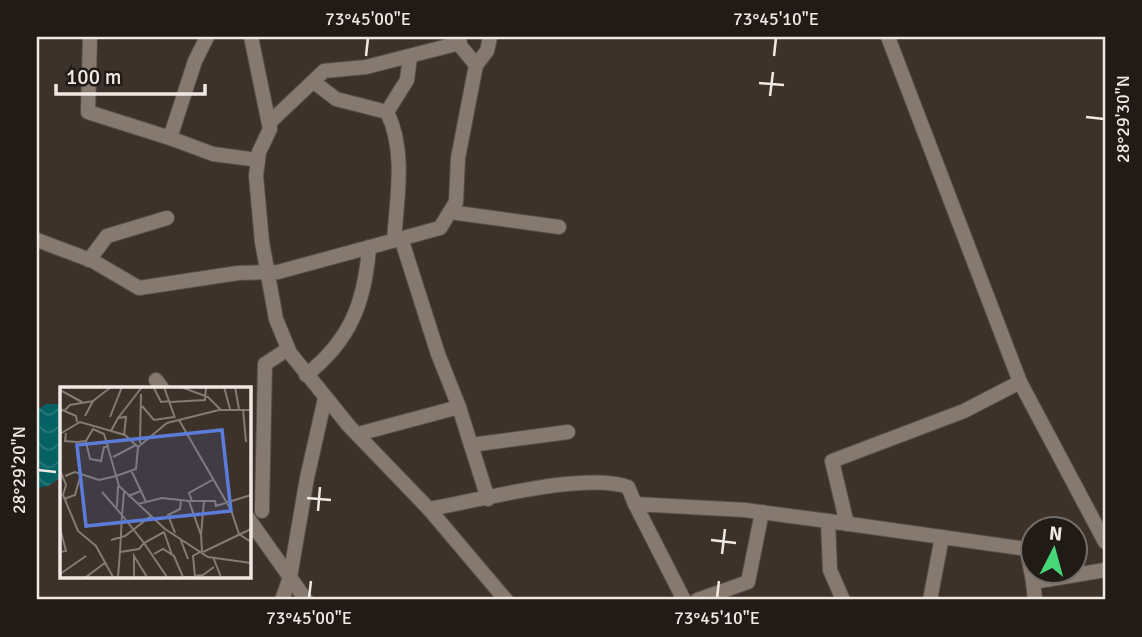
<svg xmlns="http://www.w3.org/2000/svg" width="1142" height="637" font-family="Signika,sans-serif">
	<defs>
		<pattern id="water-waves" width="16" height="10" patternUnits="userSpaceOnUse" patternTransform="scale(1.75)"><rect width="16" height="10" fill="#046164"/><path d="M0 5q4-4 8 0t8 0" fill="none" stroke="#29787a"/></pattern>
	</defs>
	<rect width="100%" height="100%" fill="#3d322a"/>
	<polygon fill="url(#water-waves)" points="46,404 61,404 61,477 48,486 37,488 37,410"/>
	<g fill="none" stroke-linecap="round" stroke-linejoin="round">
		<g stroke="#594f49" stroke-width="16">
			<g id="minor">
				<polyline points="90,37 88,112 170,138 195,61 207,37"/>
				<polyline points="251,37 270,129 259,152 256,176 262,242 276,319 290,353 349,426 429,509 506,600"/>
				<polyline points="888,37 1020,382 1105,542"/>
				<polyline points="476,65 487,51 490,37"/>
				<polyline points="314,82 336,99 387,112 407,80 410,57"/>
				<path d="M387 112C406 150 397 198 394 240"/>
				<polyline points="269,123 324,71 366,67 460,43"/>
				<polyline points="170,138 213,154 258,160"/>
				<polyline points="450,212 559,227"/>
				<polyline points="401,238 438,354 459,407"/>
				<polyline points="37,240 93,261 139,288 238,273 278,272 440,228 456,202 458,158 476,65 453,37"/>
				<polyline points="89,260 107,236 167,218"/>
				<path d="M306 375C351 340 365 301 369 247"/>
				<polyline points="156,380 162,388"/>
				<polyline points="358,434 459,407 488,499"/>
				<polyline points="471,445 568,432"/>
				<polyline points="635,504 684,600"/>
				<path d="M429 509C478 501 584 471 628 487L635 504 745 510 828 521 830 570 843 600"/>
				<polyline points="262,511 265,364 288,349"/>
				<polyline points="248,518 306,600"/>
				<polyline points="828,521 1027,549 1033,582 1105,570"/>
				<polyline points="847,524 832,461 964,411 1020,382"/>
				<polyline points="1033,582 1035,600"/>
				<polyline points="282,600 290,577 307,478 325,398"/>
				<polyline points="697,600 748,582 762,512"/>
				<polyline points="930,600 942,537"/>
			</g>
		</g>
		<use href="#minor" stroke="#867970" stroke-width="14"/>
	</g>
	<path fill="none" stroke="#efe8e3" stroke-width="2.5" d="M366 56 368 38M774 56 776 38M759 83 784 85M770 96 773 72M1086 117 1104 119M38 470 56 472M307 498 331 500M318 511 320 487M711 540 736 543M722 554 725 529M309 598 311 581M717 598 719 581"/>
	<g transform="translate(60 387)">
		<rect width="191" height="191" fill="#3d322a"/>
		<path fill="none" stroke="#847b74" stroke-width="2" d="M104 0 115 31M121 0 148 10 161 23M164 0 170 22M175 0 179 22M94 1 101 15 110 14M0 3 22 15M33 14 51 0M110 15 145 13 146 0M82 19 94 33 114 30M0 22 16 29 17 35M183 22 186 55M5 23 10 18 33 14 25 29M50 30 62 0M58 31 82 0M119 33 171 123 179 147 191 155M51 44 58 31 66 30 64 48M6 46 5 54 17 55 26 54 33 42 44 47 59 99 105 142 148 170 191 176M0 47 20 35 65 48 78 60 76 82 56 89 39 93 15 85 5 89M26 55 30 72 41 74 44 60 49 59M80 56 81 7M78 60 107 36 159 23H191M53 70 76 58M0 83 6 98 3 108 18 144 36 159 53 190M71 83 81 104M42 105 62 128 60 165 79 162 84 156 62 128 64 105M68 109 81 104 86 115M4 112 15 108 21 87M129 114H155L156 119 191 108M132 114 129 106 152 93M78 117 102 111 129 114 141 148 142 164 133 169 135 190M57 120 58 99M0 141 6 164 0 165M104 145 84 156 107 190M104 145 112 168M115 146 108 128 120 122 121 113M141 148 144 114M120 151 128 172M51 153 65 149 91 129M143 165 191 142M94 167 103 162 114 169 123 190M153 170 161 190M0 187 26 169M26 190 46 175M58 190 60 165M74 190V169L87 190M125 190 143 188 154 180"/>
		<path fill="#5c7cdb" fill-opacity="0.15" stroke="#5c7cdb" stroke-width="3.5" d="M162 43 171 124 26 139 17 58Z"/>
		<rect width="191" height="191" fill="none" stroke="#efe8e3" stroke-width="3.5"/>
	</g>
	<rect width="1142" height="637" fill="none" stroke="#201b17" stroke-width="77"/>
	<g transform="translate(1054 550) rotate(6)"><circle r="33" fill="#201b17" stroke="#736d69" stroke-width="2"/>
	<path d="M0-5L12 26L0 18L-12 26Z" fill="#47d779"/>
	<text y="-10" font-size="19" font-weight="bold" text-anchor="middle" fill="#efe8e3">N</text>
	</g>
	<path d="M56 84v10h149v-10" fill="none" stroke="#efe8e3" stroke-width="3.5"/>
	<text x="66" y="84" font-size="21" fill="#efe8e3" stroke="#201b17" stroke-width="5" paint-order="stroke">100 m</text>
	<rect x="38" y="38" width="1066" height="560" fill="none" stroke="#efe8e3" stroke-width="2.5"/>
	<g font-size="18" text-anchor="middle" fill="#efe8e3">
		<text x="368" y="25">73°45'00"E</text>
		<text x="776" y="25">73°45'10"E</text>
		<text transform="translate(1123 119) rotate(-90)" y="6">28°29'30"N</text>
		<text transform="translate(19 470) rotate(-90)" y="6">28°29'20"N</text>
		<text x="309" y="624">73°45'00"E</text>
		<text x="717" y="624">73°45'10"E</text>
	</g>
</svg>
